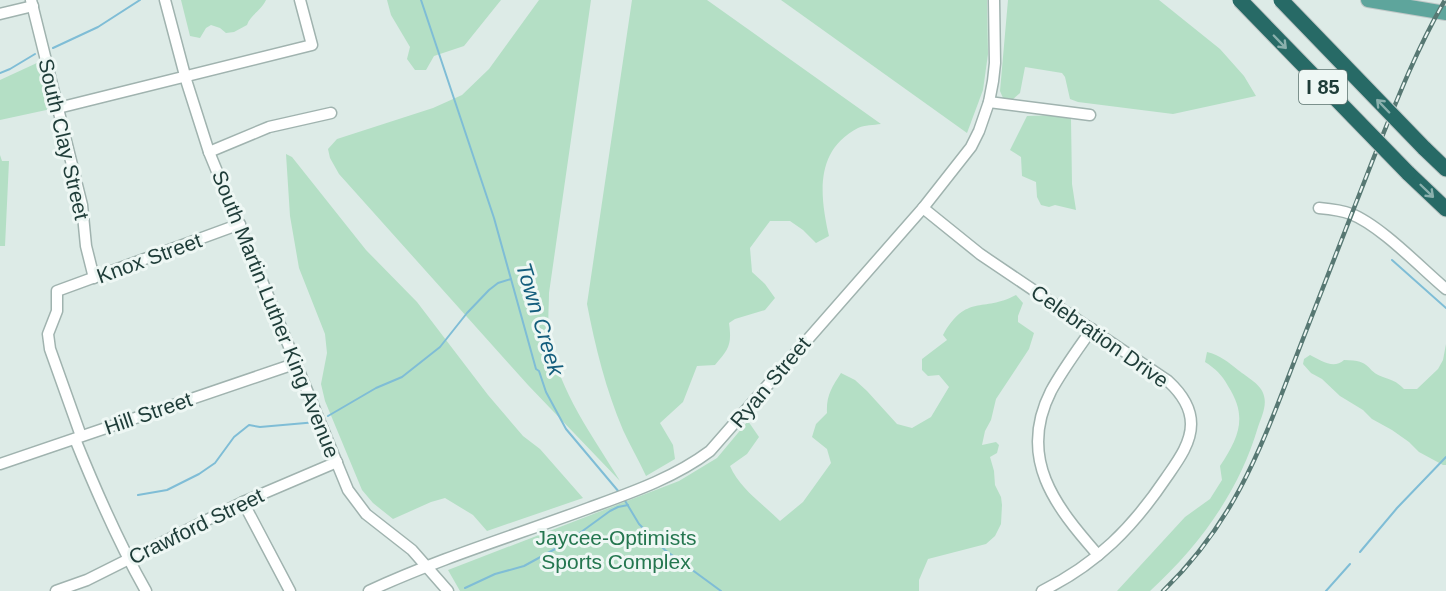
<svg xmlns="http://www.w3.org/2000/svg" width="1446" height="591" font-family="Helvetica,sans-serif">
	<rect width="100%" height="100%" fill="#ddebe7"/>
	<g fill="#b4dfc5">
		<path d="M181 0H266C261 11 250 15 247 25L234 32 226 33 220 28 211 25 206 28 200 38 190 36Z"/>
		<polygon points="387,0 501,0 464,46 434,56 426,70 415,70 407,59 410,47 391,15"/>
		<path d="M539 0H591L549 293C549 308 547 324 550 339 559 392 593 436 620 481L528 385 339 174 330 158 328 149 337 139 433 108 462 95 489 69Z"/>
		<path d="M632 0H707L881 124C874 125 864 125 858 128 814 151 820 196 829 236L816 243 803 230 790 221H770L750 248 752 272 765 284 775 298 765 310 735 319 729 323C732 345 729 349 715 365L697 366 683 402 660 423 673 445 675 459 646 476C639 461 630 445 623 430 606 390 595 346 587 304Z"/>
		<polygon points="781,0 987,0 988,54 983,90 967,133"/>
		<polygon points="1008,0 1159,0 1220,49 1244,76 1256,96 1173,114 1078,102 1070,99 1065,77 1062,73 1025,67 1020,93 1012,100 1003,98 1000,91"/>
		<polygon points="39,62 51,109 0,120 0,80"/>
		<polygon points="1060,115 1071,119 1072,184 1076,210 1055,205 1049,207 1041,205 1037,197 1036,182 1022,176 1021,157 1010,150 1027,116"/>
		<polygon points="286,154 292,157 366,250 417,302 488,395 523,436 540,449 583,498 487,531 473,515 445,498 431,502 393,519 373,503 362,490 325,401 321,384 327,353 325,334 299,268 290,216"/>
		<polygon points="0,155 2,161 9,161 5,246 0,246"/>
		<path d="M1016 295 1023 303 1018 316V322L1034 333 1029 349 996 399 991 420 985 431 982 445 996 442 999 445 997 453 990 457 994 471 995 485 1001 497 1002 505 1001 524 995 536 986 544 928 559 919 580V591H460L448 570 679 481 717 458 748 421 759 437 747 454 730 466C740 489 763 504 780 521L803 502 831 463 827 449 812 437 816 424 827 413C826 396 832 387 841 373L855 380 867 391 897 424 912 428 931 417 949 387 939 375 928 376 922 370V359L947 340 943 335C967 293 982 313 1016 295Z"/>
		<path d="M1446 344V465H1443L1419 452 1409 442 1392 430 1372 419 1363 410 1340 396 1322 379 1311 373 1303 364 1304 359 1310 355C1321 360 1333 370 1344 360 1373 360 1365 371 1383 377 1393 381 1395 380 1404 389H1417L1438 369 1443 360Z"/>
		<path d="M1207 352C1220 355 1228 362 1238 370 1247 377 1262 385 1264 396 1267 406 1261 418 1258 427 1239 492 1199 546 1150 591H1117L1185 517 1210 499 1222 480 1220 466C1239 437 1248 417 1228 386 1222 375 1216 369 1205 362Z"/>
	</g>
	<g fill="none" stroke-linecap="round" stroke-linejoin="round">
		<g stroke="#7fbdd6" stroke-width="2">
			<polyline points="421,0 494,218 536,369 539,371 546,392 566,429 619,492"/>
			<polyline points="53,48 98,27 140,0"/>
			<polyline points="0,73 10,69 35,54"/>
			<polyline points="1392,260 1446,308"/>
			<polyline points="328,416 376,388 402,377 440,347 467,313 489,290 498,283 511,279"/>
			<polyline points="138,495 167,490 199,474 215,463 234,437 249,425 260,427 317,422"/>
			<polyline points="624,499 639,524 665,550 721,591"/>
			<polyline points="1360,552 1397,508 1446,457"/>
			<polyline points="465,588 495,574 524,566 566,543 610,511 618,507 628,505"/>
			<polyline points="1326,591 1350,564"/>
		</g>
		<g stroke="#a0b3af" stroke-width="13">
			<g id="minor">
				<polyline points="31,0 82,205 86,246 94,278"/>
				<polyline points="165,0 187,83 209,152 348,490 366,514 412,550 448,591"/>
				<polyline points="0,14 33,6"/>
				<polyline points="989,102 1090,115"/>
				<polyline points="58,108 312,45 300,0"/>
				<polyline points="209,152 269,127 331,113"/>
				<path d="M923 208 980 254 1168 381C1180 392 1191 407 1191 424 1191 444 1177 462 1166 478 1133 527 1097 564 1042 591"/>
				<path d="M1319 208C1330 209 1341 210 1351 214 1380 225 1421 268 1446 289"/>
				<path d="M1092 329C1078 349 1063 369 1051 391 1017 458 1055 506 1098 555"/>
				<polyline points="81,436 50,349 48,334 57,311 57,291 240,224"/>
				<path d="M75 439C96 491 118 542 146 591"/>
				<polyline points="0,464 297,363"/>
				<polyline points="243,502 290,591"/>
				<polyline points="56,591 87,580 243,502 337,462"/>
				<path d="M369 591C440 558 516 535 589 508 630 493 674 478 710 451L923 208 971 147 979 131 989 102 993 81 995 63 994 0"/>
			</g>
		</g>
		<g stroke="#c0c8c7" stroke-width="16">
			<polyline id="major" points="1368,0 1446,13"/>
		</g>
		<g stroke="#c0c8c7" stroke-width="17">
			<g id="highway">
				<polyline points="1424,148 1446,169"/>
				<polyline points="1408,173 1446,209"/>
			</g>
		</g>
		<use href="#minor" stroke="#fff" stroke-width="10"/>
		<use href="#major" stroke="#5ea59c" stroke-width="14"/>
		<use href="#highway" stroke="#276a66" stroke-width="15"/>
		<g stroke="#577873" stroke-width="4.5">
			<path id="rail" d="M1163 591C1239 518 1264 439 1301 344 1325 283 1348 222 1372 162 1394 107 1415 52 1445 0"/>
		</g>
		<use href="#rail" stroke="#eef7f4" stroke-width="2" stroke-dasharray="7" stroke-linecap="butt"/>
		<g stroke="#c0c8c7" stroke-width="17" stroke-linecap="butt">
			<g id="highway-bridge">
				<polyline points="1240,0 1408,173"/>
				<polyline points="1281,0 1424,148"/>
			</g>
		</g>
		<use href="#highway-bridge" stroke="#276a66" stroke-width="15"/>
	</g>
	<defs><path id="oneway-shaft" d="M-6 0H5M1.5-3L5.5 0L1.5 3" fill="none" stroke-width="1.6" stroke-linecap="round" stroke-linejoin="round" transform="scale(1.5)"/></defs>
	<g stroke="#8ab0ad">
		<use href="#oneway-shaft" transform="translate(1280 42) rotate(46)"/>
		<use href="#oneway-shaft" transform="translate(1383 106) rotate(-134)"/>
		<use href="#oneway-shaft" transform="translate(1427 191) rotate(44)"/>
	</g>
	<g text-anchor="middle" dominant-baseline="central" stroke-width="6" stroke-linejoin="round" paint-order="stroke">
		<rect fill="#eef7f4" stroke="#5c7470" stroke-width="1.5" x="1299" y="70" width="48" height="34" rx="4.5"/>
		<g font-size="20" font-weight="bold" fill="#1e3c38">
			<text x="1323" y="87">I 85</text>
		</g>
		<g font-size="21" fill="#1e3c38" stroke="#eef7f4">
			<text transform="translate(64 139) rotate(77)">South Clay Street</text>
			<text transform="translate(149 258) rotate(-20)">Knox Street</text>
			<text transform="translate(276 314) rotate(68)">South Martin Luther King Avenue</text>
			<text transform="translate(1100 336) rotate(35)">Celebration Drive</text>
			<text transform="translate(770 382) rotate(-50)">Ryan Street</text>
			<text transform="translate(148 413) rotate(-19)">Hill Street</text>
			<text transform="translate(196 526) rotate(-26)">Crawford Street</text>
		</g>
		<g font-size="21" fill="#24764f" stroke="#eef7f4">
			<text x="616" y="537">Jaycee-Optimists<tspan x="616" dy="24">Sports Complex</tspan></text>
		</g>
		<g font-size="22" font-style="italic" fill="#135d7c" stroke="#eef7f4">
			<text transform="translate(540 319) rotate(73)">Town Creek</text>
		</g>
	</g>
</svg>
